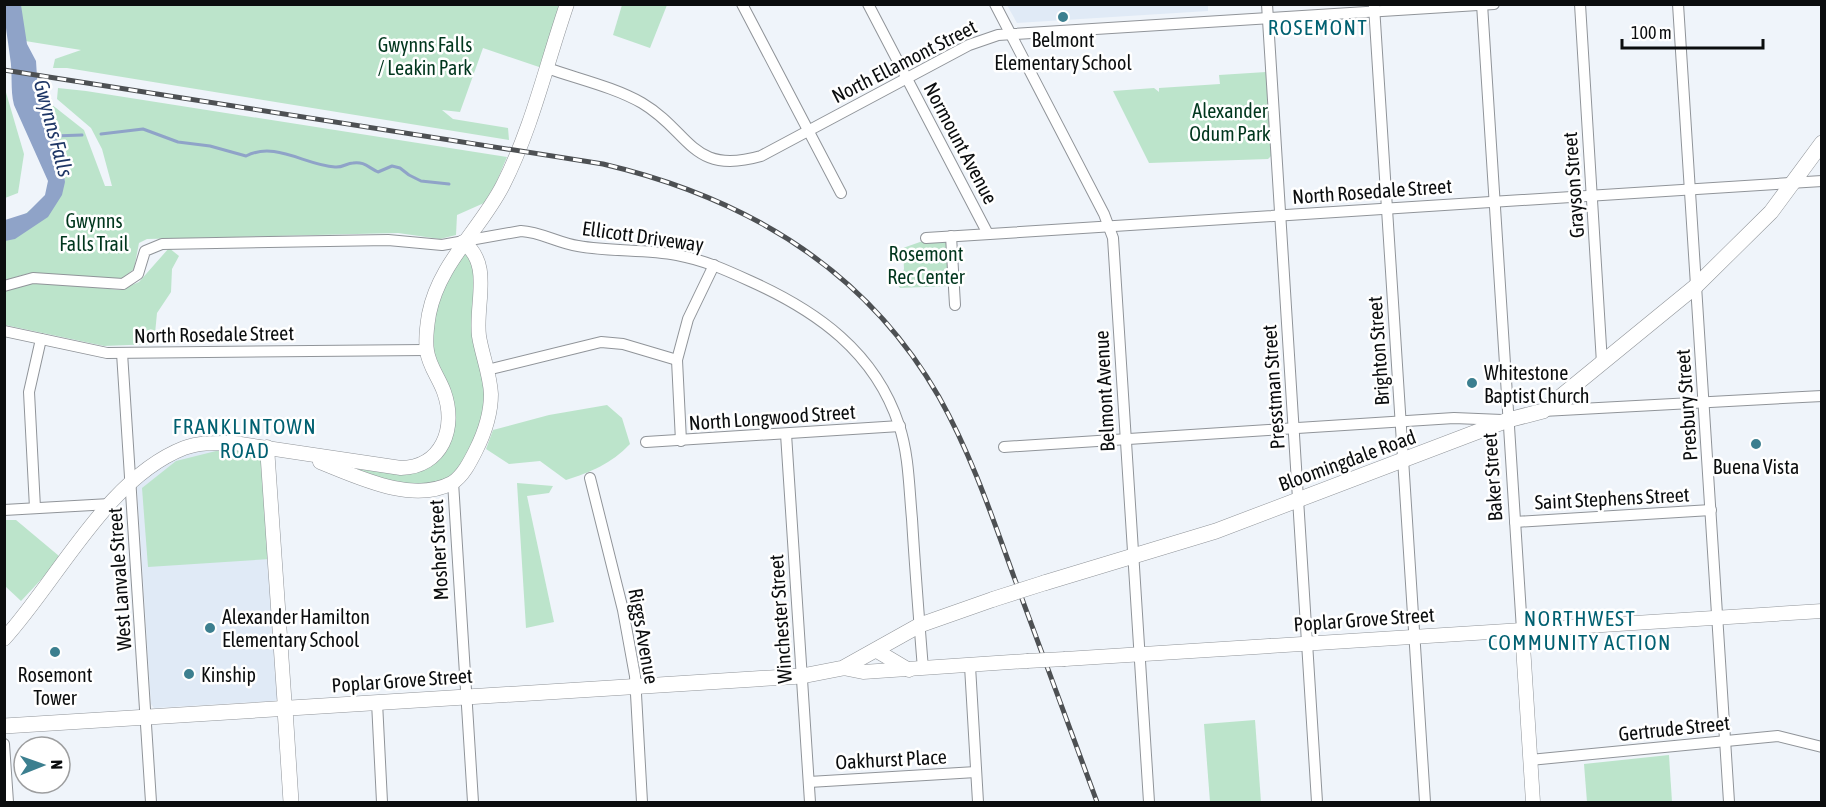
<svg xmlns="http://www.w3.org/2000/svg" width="1826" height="807" font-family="'Asap Condensed',sans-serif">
	<rect width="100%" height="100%" fill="#eff4fa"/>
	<g fill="#e0eaf6">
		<polygon points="1208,4 1208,11 1017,23 1007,5"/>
		<polygon points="217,448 261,451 279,697 275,701 154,708 151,704 137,487 152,472 186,453"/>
	</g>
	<g fill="#bce4cb">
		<polygon points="13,5 564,5 542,68 483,48 460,112 442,110 453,119 508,128 509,140 67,68 53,68 55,59 81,50 19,40"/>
		<polygon points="622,5 667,5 650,48 613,35"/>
		<polygon points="1266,72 1271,156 1268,159 1149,163 1113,91 1154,88 1159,92 1159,88 1220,84 1219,75"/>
		<polygon points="58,88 86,91 507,157 496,183 484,203 457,215 456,235 440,239 398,233 147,239 139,243 134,269 120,280 30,273 5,280 4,231 65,182 61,148 48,115 51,104 84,130 105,186 112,186 102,149 91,128 57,99"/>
		<polygon points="5,89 24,154 18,193 5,198"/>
		<polygon points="946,240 949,286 900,288 898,285 904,269 903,248 920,242"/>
		<polygon points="169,248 179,256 172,269 171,292 157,313 154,344 104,346 5,325 5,291 30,283 49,283 120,290 139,282"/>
		<path d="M467 253 473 256C477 302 495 388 480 430 477 438 472 446 468 454 461 467 453 478 439 482 406 490 371 474 341 464L414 471 453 433C457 390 446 392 435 357 427 332 437 301 448 279 454 270 457 259 467 253Z"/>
		<path d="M607 405 622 418 630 444C611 464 591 472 566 480L540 461 509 464 486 449 493 430 549 415Z"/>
		<polygon points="216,451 261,451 270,559 148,567 142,488 176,461"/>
		<polygon points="517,483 553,486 549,493 527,496 554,622 526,628"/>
		<polygon points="5,520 16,520 59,556 50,570 21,601 5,586"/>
		<polygon points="1255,720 1261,802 1210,802 1204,724"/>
		<polygon points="1669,755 1672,802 1587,802 1584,764"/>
	</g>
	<path fill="#8fa3c8" d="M5 4 21 5 27 44 36 61 38 93 61 148 65 182 62 195 48 217 15 239 5 241V220L27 213 45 195 48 181 14 105C10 89 13 74 10 57 8 39 4 23 5 4Z"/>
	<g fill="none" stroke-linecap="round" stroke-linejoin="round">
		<g stroke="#8fa3c8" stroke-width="3">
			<path d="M101 134 143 129 178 142 210 146 246 156C275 141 305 165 335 167 342 168 347 163 353 163 364 161 369 168 378 172L392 166 400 168 409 175 421 181 449 184"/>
			<polyline points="54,136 82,135"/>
		</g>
		<g stroke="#909499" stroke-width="12">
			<g id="minor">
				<polyline points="742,4 841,193"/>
				<polyline points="868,4 988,234"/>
				<polyline points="995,4 1104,214 1113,238 1149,802"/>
				<polyline points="1267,4 1317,802"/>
				<polyline points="1482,4 1522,630"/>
				<polyline points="1580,4 1602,363"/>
				<polyline points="1678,4 1729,802"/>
				<polyline points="1374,6 1425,802"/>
				<path d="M547 68C578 79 614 87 642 103 691 132 691 176 761 156L969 45 998 35 1494 4"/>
				<polyline points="951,236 955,305"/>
				<polyline points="926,238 1822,181"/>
				<path d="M4 286 33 278 123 284 138 274 145 251 162 244 388 240 442 245 521 231C541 232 558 243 578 246 611 252 645 249 677 255 704 260 726 270 750 281 817 311 875 352 899 425 909 455 909 488 912 519 915 569 919 619 923 669"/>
				<polyline points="4,331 107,353 426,350"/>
				<polyline points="122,353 151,802"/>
				<polyline points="487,370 601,342 623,344 677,360"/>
				<polyline points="1543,411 1822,396"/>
				<polyline points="786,434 810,802"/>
				<polyline points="681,441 677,360 688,319 714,265"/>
				<polyline points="646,442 900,426"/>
				<polyline points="1004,447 1454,418 1502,420"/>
				<polyline points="590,478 623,610 635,676 642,802"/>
				<polyline points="453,482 473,802"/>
				<polyline points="35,508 29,392 41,339"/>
				<polyline points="4,510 110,504"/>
				<polyline points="1515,522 1711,510"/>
				<polyline points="970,666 978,802"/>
				<polyline points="377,702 382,802"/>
				<polyline points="4,744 8,802"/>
				<polyline points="1530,760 1778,736 1822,747"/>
				<polyline points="809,782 976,772"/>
			</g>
		</g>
		<g stroke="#909499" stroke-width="15">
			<g id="tertiary">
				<polyline points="267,447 285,709"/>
				<path d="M320 462C358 477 412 504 452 483 463 476 470 462 476 450 485 432 491 414 491 394 490 374 482 355 479 336 475 303 493 264 463 242"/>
				<polyline points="1522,630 1533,802"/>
				<path d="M4 639C58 580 107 478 184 448 200 442 217 443 234 443L401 468C442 467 457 428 444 392 439 378 429 366 427 351 425 339 427 326 429 314 439 263 480 230 503 185 532 128 546 65 567 4"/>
				<polyline points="877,651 909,670"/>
				<polyline points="1065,659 1822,611"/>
				<polyline points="843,668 863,672 1027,661"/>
			</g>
		</g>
		<g stroke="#909499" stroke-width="16">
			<g id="secondary">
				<polyline points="1044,583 1216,531 1508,420 1543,411 1696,286 1771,212 1822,143"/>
				<polyline points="285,709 291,802"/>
				<polyline points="4,726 802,676 843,668 920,625 994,599"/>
			</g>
		</g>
		<use href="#minor" stroke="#fff" stroke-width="10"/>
		<use href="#tertiary" stroke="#fff" stroke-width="14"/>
		<use href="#secondary" stroke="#fff" stroke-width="15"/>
		<g stroke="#4d5053" stroke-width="5">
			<path id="rail" d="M4 70 603 164C744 197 865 268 939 397 971 454 992 516 1014 577 1042 652 1069 727 1097 802"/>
		</g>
		<use href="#rail" stroke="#fff" stroke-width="3" stroke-dasharray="9" stroke-linecap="butt"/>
		<g stroke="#909499" stroke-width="15" stroke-linecap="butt">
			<polyline id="tertiary-bridge" points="1027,661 1065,659"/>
		</g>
		<g stroke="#909499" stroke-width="16" stroke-linecap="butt">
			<polyline id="secondary-bridge" points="994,599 1044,583"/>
		</g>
		<use href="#tertiary-bridge" stroke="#fff" stroke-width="14"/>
		<use href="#secondary-bridge" stroke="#fff" stroke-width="15"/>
	</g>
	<g fill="#3c7f8f" stroke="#fff" stroke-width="2">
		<circle cx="1063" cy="17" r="6"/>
		<circle cx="1472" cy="383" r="6"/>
		<circle cx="1756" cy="444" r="6"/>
		<circle cx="210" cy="628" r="6"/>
		<circle cx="55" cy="652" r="6"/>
		<circle cx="189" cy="674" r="6"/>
	</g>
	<g text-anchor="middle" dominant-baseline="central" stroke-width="5" stroke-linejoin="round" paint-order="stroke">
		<g font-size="20" fill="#0b0d0e" stroke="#fff">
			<text x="1063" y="39">Belmont<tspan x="1063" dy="23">Elementary School</tspan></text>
			<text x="1484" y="372" text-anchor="start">Whitestone<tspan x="1484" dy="23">Baptist Church</tspan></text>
			<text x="1756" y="466">Buena Vista</text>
			<text x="222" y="616" text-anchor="start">Alexander Hamilton<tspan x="222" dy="23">Elementary School</tspan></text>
			<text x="55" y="674">Rosemont<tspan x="55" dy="23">Tower</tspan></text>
			<text x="201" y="674" text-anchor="start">Kinship</text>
		</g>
		<g font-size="20" fill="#00361d" stroke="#fff">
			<text x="425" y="44">Gwynns Falls<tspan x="425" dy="23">/ Leakin Park</tspan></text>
			<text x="1230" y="110">Alexander<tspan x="1230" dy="23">Odum Park</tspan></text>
			<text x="94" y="220">Gwynns<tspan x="94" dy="23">Falls Trail</tspan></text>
			<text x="926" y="253">Rosemont<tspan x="926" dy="23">Rec Center</tspan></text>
		</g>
		<g font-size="20" fill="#0b0d0e" stroke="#fff">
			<text transform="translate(904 61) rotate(-27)">North Ellamont Street</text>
			<text transform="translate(961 143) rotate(62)">Normount Avenue</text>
			<text transform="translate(1573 185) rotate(-94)">Grayson Street</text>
			<text transform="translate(1372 191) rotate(-4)">North Rosedale Street</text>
			<text transform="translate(643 236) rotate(8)">Ellicott Driveway</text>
			<text transform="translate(214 334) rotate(-1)">North Rosedale Street</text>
			<text transform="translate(1378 351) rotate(-94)">Brighton Street</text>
			<text transform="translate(1273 387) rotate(-94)">Presstman Street</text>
			<text transform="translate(1104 391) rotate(-93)">Belmont Avenue</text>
			<text transform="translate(1686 405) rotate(-94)">Presbury Street</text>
			<text transform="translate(772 417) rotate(-4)">North Longwood Street</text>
			<text transform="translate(1347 460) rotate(-20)">Bloomingdale Road</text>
			<text transform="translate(1492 477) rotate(-94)">Baker Street</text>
			<text transform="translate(1612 498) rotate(-3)">Saint Stephens Street</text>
			<text transform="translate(438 550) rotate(-93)">Mosher Street</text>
			<text transform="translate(119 579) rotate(-94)">West Lanvale Street</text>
			<text transform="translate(780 619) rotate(-94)">Winchester Street</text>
			<text transform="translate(1364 619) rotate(-4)">Poplar Grove Street</text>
			<text transform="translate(644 636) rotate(80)">Riggs Avenue</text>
			<text transform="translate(402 680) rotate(-4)">Poplar Grove Street</text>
			<text transform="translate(1674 728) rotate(-6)">Gertrude Street</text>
			<text transform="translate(891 759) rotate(-3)">Oakhurst Place</text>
		</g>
		<g font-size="21" letter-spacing="1.5" fill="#006071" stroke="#fff">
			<text x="1318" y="27">ROSEMONT</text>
			<text x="245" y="426">FRANKLINTOWN<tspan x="245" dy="24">ROAD</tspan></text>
			<text x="1580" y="618">NORTHWEST<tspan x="1580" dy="24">COMMUNITY ACTION</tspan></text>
		</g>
		<g font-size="21" font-style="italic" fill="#1e3666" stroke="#fff">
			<text transform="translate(54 128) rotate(75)">Gwynns Falls</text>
		</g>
	</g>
	<rect width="1826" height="807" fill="none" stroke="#0b0d0e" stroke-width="12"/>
	<g transform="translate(42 765) rotate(89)"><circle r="28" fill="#ffffff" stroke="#9d9e9f" stroke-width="1.5"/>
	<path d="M0-4.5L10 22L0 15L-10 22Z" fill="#3c7f8f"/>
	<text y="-9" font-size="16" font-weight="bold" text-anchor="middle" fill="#0b0d0e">N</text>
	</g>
	<path d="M1622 39v9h141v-9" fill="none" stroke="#0b0d0e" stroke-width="3"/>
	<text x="1631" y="39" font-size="18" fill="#0b0d0e" stroke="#ffffff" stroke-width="4.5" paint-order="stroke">100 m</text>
</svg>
